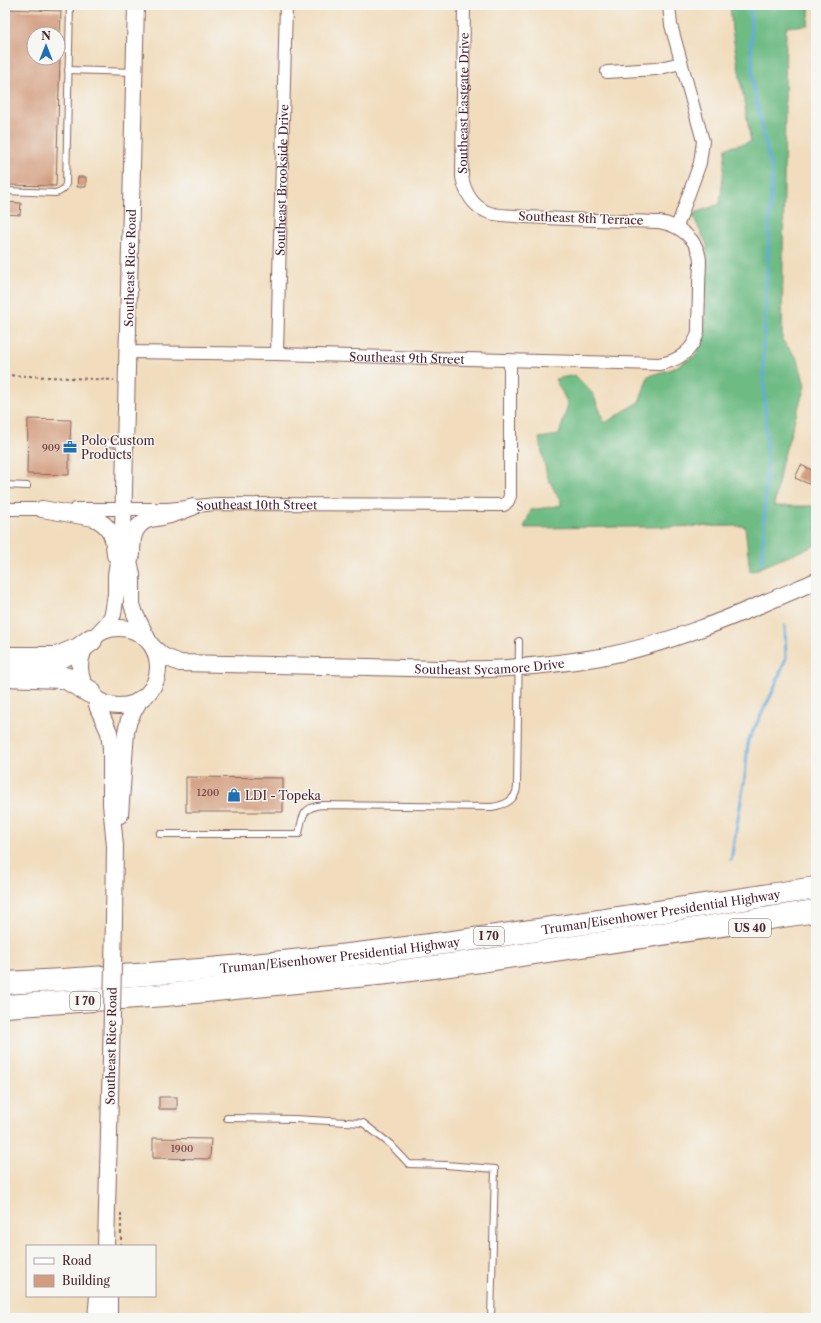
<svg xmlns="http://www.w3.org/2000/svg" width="821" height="1323" font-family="'Libre Caslon Text',serif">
	<rect width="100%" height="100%" fill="#f6f6f2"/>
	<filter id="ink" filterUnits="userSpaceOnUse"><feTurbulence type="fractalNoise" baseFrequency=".025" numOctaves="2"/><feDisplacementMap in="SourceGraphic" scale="8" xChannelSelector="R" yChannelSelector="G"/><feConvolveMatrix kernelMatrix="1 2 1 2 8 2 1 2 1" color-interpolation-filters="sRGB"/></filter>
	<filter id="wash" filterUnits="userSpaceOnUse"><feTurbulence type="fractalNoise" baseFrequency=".012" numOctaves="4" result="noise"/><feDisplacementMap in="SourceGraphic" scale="16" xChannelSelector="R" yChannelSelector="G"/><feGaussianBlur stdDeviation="0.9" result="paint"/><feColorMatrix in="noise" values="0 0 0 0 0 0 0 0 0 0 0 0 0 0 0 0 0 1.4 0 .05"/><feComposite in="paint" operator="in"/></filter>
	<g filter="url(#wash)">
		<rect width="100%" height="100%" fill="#f1ddbe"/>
		<polygon fill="#6ebb84" stroke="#5c6d58" points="730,5 810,5 808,25 786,27 782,340 798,359 805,386 782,462 774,506 816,506 816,545 750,572 745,526 524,528 531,510 562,505 547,476 539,438 559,435 568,404 555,379 575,375 593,394 605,423 640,401 648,376 672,369 695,356 705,333 707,245 692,214 720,204 726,148 751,142 732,30"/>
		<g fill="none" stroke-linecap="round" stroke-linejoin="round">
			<g stroke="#65abdb" stroke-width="3">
				<polyline points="750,5 753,85 772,173 763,352 767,462 762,563"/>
				<polyline points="731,860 745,777 748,741 772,693 786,658 785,626"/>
			</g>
		</g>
		<g id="blocks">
			<g fill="#d39d7f">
				<polygon points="5,9 61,11 60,34 34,34 34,58 60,58 56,186 5,185"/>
				<polygon points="78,177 86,177 86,187 77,187"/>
				<polygon points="5,202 21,203 20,215 5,214"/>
				<polygon points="28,419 71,420 70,442 74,443 73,452 69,452 69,475 27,474"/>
				<polygon points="801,465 816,472 816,487 795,478"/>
				<polygon points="186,777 283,778 283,812 186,812"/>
				<rect x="159" y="1097" width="18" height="12"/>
				<polygon points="153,1138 211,1139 210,1159 153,1158"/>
			</g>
		</g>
	</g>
	<g filter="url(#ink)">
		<use href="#blocks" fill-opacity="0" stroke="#84625e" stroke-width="1"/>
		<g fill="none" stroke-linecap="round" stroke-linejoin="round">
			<g stroke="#84625e" stroke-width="8">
				<g id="service">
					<polyline points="68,70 134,72"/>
					<path d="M5 191 55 193C61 192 64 190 66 184L70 5"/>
					<polyline points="108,443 125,444"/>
					<polyline points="5,485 27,486"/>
					<path d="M160 834H299C302 816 303 807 322 805L492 807C504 805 516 801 517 787L519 641"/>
					<polyline points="227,1118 295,1119 363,1123 390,1144 409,1164 446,1165 495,1169 491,1318"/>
				</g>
			</g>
			<g stroke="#84625e" stroke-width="14">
				<g id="minor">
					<polyline points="669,5 671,25 703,141 700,163 677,227"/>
					<polyline points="607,72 656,69 681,63"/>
					<path id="s1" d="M127 352 277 354 659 364C678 361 693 351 698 332 698 317 699 302 699 288 699 279 700 269 700 260 698 239 679 225 659 222 612 220 563 220 515 216 506 215 494 216 485 211 471 204 465 192 462 177L464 5"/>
					<path id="s2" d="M277 354 286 5"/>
					<polyline points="5,509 49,509"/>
					<path id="s3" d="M76 509H168L216 504 504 505 508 501 510 496V360"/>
				</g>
			</g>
			<g stroke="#84625e" stroke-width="18">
				<g id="tertiary">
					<path d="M42 509 94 518C111 526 114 537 115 555"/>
					<polyline points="125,540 132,575 132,604 135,614 148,640"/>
					<path d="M132 555C132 541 132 527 147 520 153 518 160 518 166 516 175 514 184 510 193 507"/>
					<circle cx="119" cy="667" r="39"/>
					<path id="s4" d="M96 636 109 622 113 614 116 594V575L123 530 136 5"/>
					<path id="s5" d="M154 648 163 656 180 663C243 664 306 666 370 667 409 668 448 670 487 669 525 668 563 663 601 657 676 643 746 611 816 581"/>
					<polyline points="95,697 98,708 109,732 111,748 111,804 115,846 114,919"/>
					<polyline points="120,815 126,732 129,720 140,699"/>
					<polyline points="106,1246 111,1058"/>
					<polyline points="109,1296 109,1318"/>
					<polyline points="96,1318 98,1296"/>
				</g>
			</g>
			<g stroke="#84625e" stroke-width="24">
				<g id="motorway">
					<polyline points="5,658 57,658 79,649 91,640"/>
					<polyline points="5,675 61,677 68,679 90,692"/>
					<path id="s6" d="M5 983C107 978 210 970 312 959 481 941 648 913 816 888"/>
					<polyline points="5,1006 165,995 387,973 480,961 816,911"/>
				</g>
			</g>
			<g stroke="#84625e" stroke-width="2" stroke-dasharray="3 3" stroke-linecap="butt">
				<polyline points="5,93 9,93"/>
				<polyline points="5,375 114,380"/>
				<polyline points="121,1246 121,1210"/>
			</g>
			<use href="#service" stroke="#fff" stroke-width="6"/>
			<use href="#minor" stroke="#fff" stroke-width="12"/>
			<use href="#tertiary" stroke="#fff" stroke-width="16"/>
			<use href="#motorway" stroke="#fff" stroke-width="22"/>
			<g stroke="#84625e" stroke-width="18" stroke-linecap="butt">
				<polyline id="tertiary-bridge" points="111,1058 114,919"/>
			</g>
			<use href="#tertiary-bridge" stroke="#fff" stroke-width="16"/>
		</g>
	</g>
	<defs>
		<g id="office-bare" transform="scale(1.08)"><path d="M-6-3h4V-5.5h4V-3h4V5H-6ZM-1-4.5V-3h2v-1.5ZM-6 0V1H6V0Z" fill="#1f6fb2" stroke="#f6f6f2" stroke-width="2.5" paint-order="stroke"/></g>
		<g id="shop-bare" transform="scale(1.08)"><path d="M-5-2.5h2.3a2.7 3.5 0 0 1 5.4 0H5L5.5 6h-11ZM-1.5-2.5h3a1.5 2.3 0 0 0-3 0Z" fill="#1f6fb2" stroke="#f6f6f2" stroke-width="2.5" paint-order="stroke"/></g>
	</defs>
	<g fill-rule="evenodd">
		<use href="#office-bare" x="70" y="447"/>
		<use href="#shop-bare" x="234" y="795"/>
	</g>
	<g text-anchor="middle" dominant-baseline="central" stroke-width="3" stroke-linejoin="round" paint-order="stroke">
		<g font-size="10" fill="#6c3e40">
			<text x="51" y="447">909</text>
			<text x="208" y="792">1200</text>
			<text x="182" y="1148">1900</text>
		</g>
		<g fill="#f6f6f2" stroke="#7e6067" stroke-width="1">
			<rect x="729" y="919" width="42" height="18" rx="3"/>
			<rect x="474" y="927" width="30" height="18" rx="3"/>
			<rect x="70" y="992" width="30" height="18" rx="3"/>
		</g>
		<g font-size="11" font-weight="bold" fill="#4a1f2b">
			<text x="750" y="928">US 40</text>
			<text x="489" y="936">I 70</text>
			<text x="85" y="1001">I 70</text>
		</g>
		<g font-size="12" fill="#4a1f2b" stroke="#f6f6f2">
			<text stroke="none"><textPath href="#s1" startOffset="1009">Southeast Eastgate Drive</textPath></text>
			<text stroke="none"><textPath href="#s2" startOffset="174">Southeast Brookside Drive</textPath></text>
			<text transform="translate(581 218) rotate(2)">Southeast 8th Terrace</text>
			<text stroke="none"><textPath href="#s4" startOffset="375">Southeast Rice Road</textPath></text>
			<text stroke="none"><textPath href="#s1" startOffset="280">Southeast 9th Street</textPath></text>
			<text stroke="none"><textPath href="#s3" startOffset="181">Southeast 10th Street</textPath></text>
			<text stroke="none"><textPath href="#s5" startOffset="340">Southeast Sycamore Drive</textPath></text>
			<text stroke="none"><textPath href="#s6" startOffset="660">Truman/Eisenhower Presidential Highway</textPath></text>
			<text stroke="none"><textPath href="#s6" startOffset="336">Truman/Eisenhower Presidential Highway</textPath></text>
			<text transform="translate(111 1046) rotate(-89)">Southeast Rice Road</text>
		</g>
		<g font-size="12" fill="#4a1f2b" stroke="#f6f6f2" text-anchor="start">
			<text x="81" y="440">Polo Custom<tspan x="81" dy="14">Products</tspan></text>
			<text x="245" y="795">LDI - Topeka</text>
		</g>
	</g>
	<rect width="821" height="1323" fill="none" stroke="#f6f6f2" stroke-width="20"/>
	<rect x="26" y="1245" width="130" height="52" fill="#f6f6f2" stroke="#b1a0a2"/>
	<rect x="34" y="1258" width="20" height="6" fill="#ffffff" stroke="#b1a0a2"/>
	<text x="62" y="1265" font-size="12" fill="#4a1f2b">Road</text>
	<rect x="34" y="1275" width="20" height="12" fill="#d39d7f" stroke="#b1a0a2"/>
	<text x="62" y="1285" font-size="12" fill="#4a1f2b">Building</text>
	<g transform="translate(46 46)"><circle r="19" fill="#f6f6f2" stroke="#b1a0a2"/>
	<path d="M0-3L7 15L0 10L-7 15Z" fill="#1f6fb2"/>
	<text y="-6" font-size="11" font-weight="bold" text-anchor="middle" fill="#4a1f2b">N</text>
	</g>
</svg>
